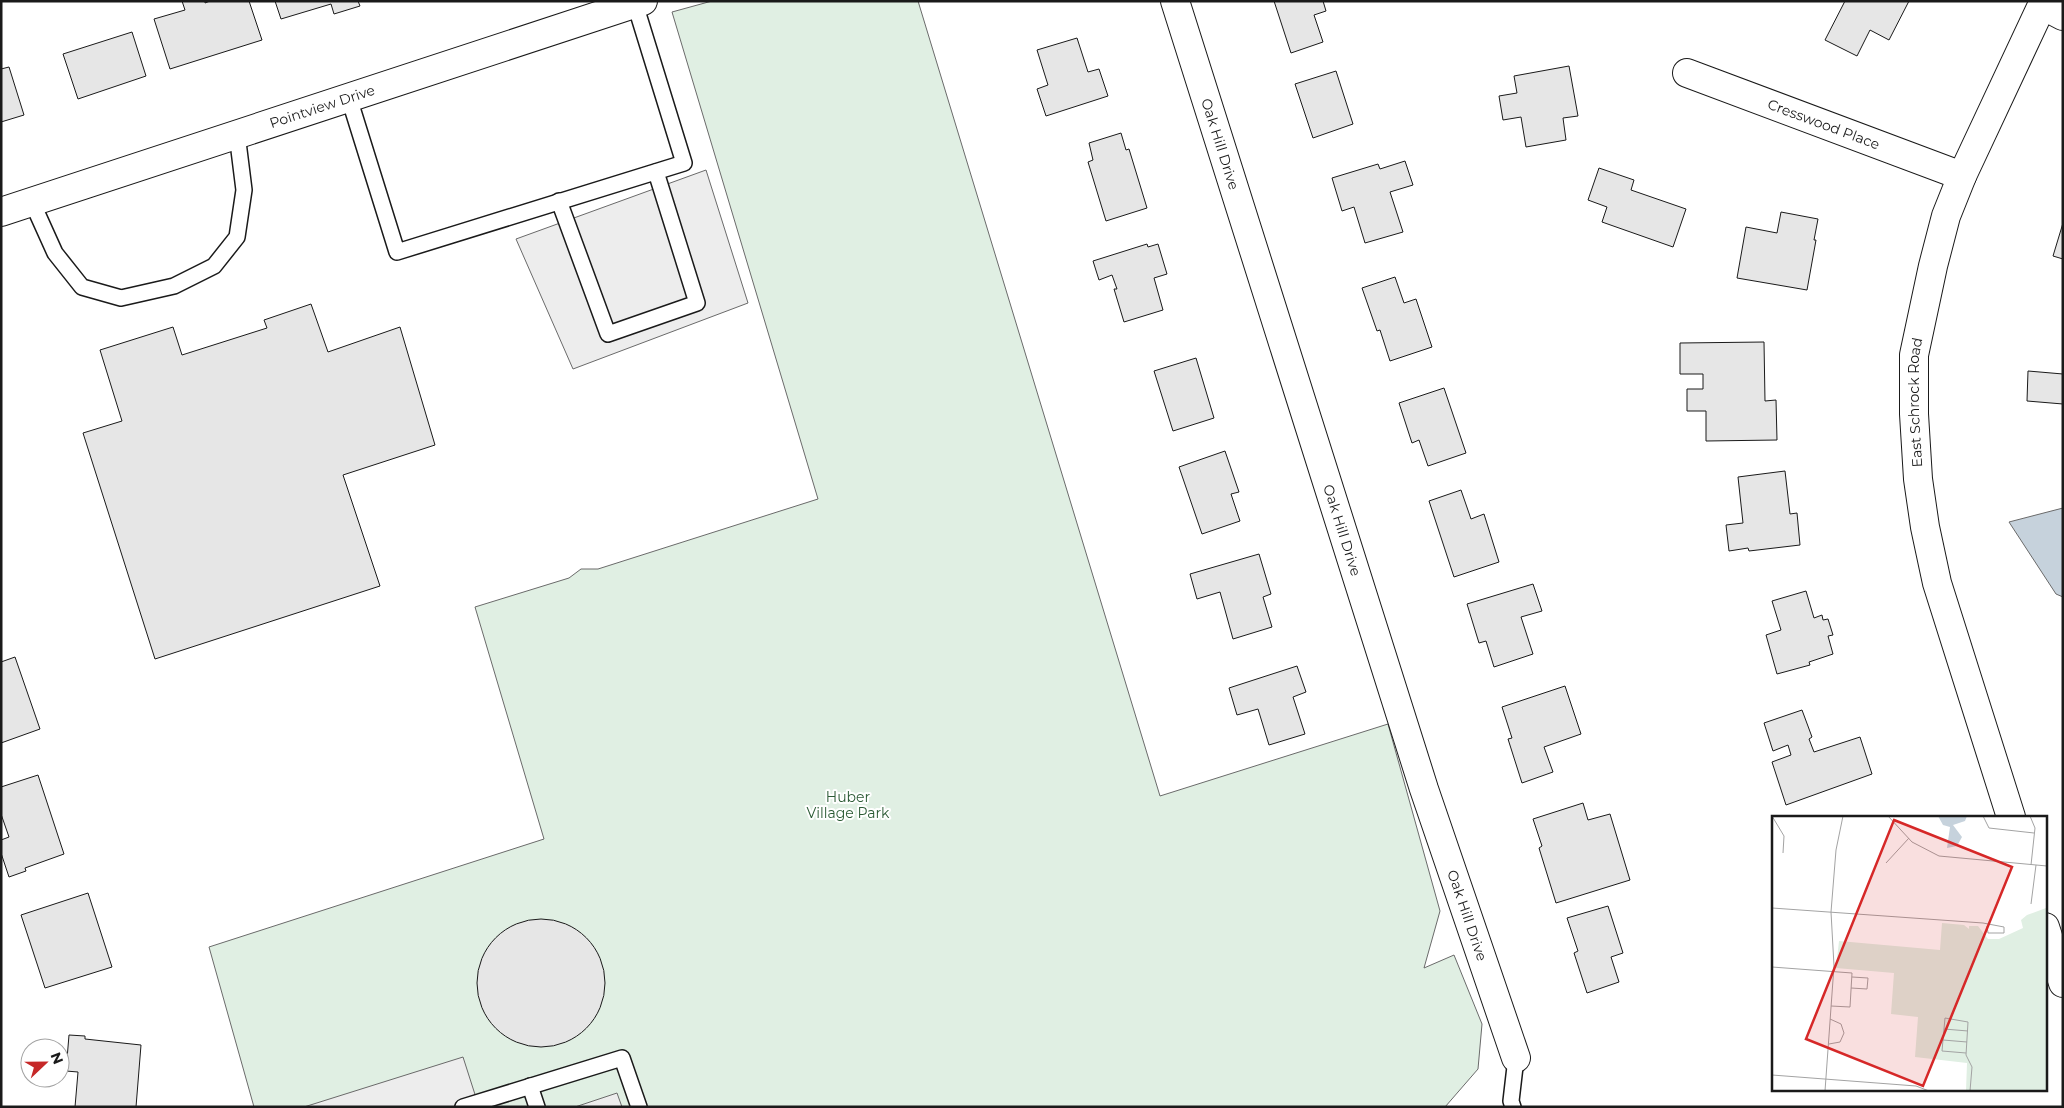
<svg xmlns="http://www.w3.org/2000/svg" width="2064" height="1108" font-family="Montserrat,sans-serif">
	<rect width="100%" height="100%" fill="#fff"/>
	<polygon fill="#e0efe3" stroke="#6a6a6a" points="712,1 918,1 1160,796 1388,724 1440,911 1424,968 1454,955 1482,1024 1478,1069 1445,1107 254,1107 209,947 544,839 475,607 569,578 581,569 598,569 818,499 672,12"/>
	<g fill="#ededed" stroke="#6a6a6a">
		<polygon points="706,170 748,303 573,369 516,239"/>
		<polygon points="463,1057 479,1107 304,1107"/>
		<polygon points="617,1093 622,1107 574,1107 575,1107"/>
	</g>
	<polygon fill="#c6d2dc" stroke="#6a6a6a" points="2063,508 2063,597 2056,594 2009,522"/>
	<g fill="#e6e6e6" stroke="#1a1a1a">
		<polygon points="182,1 205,1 205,3 210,1 249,1 262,40 170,69 154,19 185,10"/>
		<polygon points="275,1 358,1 360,6 334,14 331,4 281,19"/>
		<polygon points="1274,1 1323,1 1326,11 1314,15 1323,42 1291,53"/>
		<polygon points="1845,1 1909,1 1889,40 1870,30 1857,56 1825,40"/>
		<polygon points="132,32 146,76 78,99 63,54"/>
		<polygon points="1077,38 1088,72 1099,69 1108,96 1046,116 1037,89 1048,85 1037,50"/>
		<polygon points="1569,66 1578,116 1563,118 1566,140 1526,147 1521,117 1503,120 1499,96 1517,93 1514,76"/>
		<polygon points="9,67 24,115 1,122 1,69"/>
		<polygon points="1336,71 1353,124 1313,138 1295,84"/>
		<polygon points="1121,133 1126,150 1129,149 1147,208 1106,221 1088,162 1093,160 1089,143"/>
		<polygon points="1405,161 1413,185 1390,192 1403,232 1365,243 1354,207 1342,211 1332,178 1378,164 1380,169"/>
		<polygon points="1599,168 1634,180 1631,190 1686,209 1673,247 1602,222 1607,207 1588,200"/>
		<polygon points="1781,212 1818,219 1814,240 1816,240 1807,290 1737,278 1746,227 1777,233"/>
		<polygon points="2063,223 2063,259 2053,256"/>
		<polygon points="1147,244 1148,247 1158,244 1167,274 1154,278 1163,310 1124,322 1114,289 1117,289 1112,275 1099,280 1093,261"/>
		<polygon points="1395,277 1404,303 1416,299 1432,347 1390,361 1380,330 1377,331 1362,288"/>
		<polygon points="311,304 328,352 400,327 435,445 343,475 380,586 155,659 83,433 122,421 100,350 173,327 182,355 267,328 264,320"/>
		<polygon points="1764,342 1765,401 1776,400 1777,440 1706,441 1706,411 1687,411 1687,389 1703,389 1703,374 1680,374 1680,343"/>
		<polygon points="1196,358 1214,418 1173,431 1154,371"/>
		<polygon points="2028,371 2063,374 2063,404 2027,401"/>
		<polygon points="1444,388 1466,453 1428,466 1419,440 1412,443 1399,403"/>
		<polygon points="1225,451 1239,492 1231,494 1240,521 1202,534 1179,467"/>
		<polygon points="1785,471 1790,514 1797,513 1800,545 1749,551 1748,548 1729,551 1726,525 1743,523 1738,477"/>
		<polygon points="1461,490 1471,519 1484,514 1499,562 1454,577 1429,501"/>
		<polygon points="1259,554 1271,594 1263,597 1272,627 1233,639 1220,592 1197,599 1190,574"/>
		<polygon points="1533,584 1542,611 1521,617 1533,654 1494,667 1486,641 1479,643 1467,604"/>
		<polygon points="1806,591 1814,618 1822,615 1823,620 1828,619 1833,635 1828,636 1833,654 1809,662 1810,665 1777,674 1766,635 1781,630 1772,601"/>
		<polygon points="15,657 40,729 1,743 1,662"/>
		<polygon points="1297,666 1306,692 1293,697 1305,734 1269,745 1258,709 1237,715 1229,688"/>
		<polygon points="1565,686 1581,734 1544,747 1553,772 1522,783 1508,739 1512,738 1502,707"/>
		<polygon points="1802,710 1812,737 1809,739 1814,752 1860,737 1872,774 1786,805 1772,762 1791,755 1788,745 1773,751 1764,723"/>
		<polygon points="38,775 64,854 25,868 26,871 9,877 1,853 1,840 9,837 1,814 1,787"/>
		<polygon points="1583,803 1588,820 1610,814 1630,880 1556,903 1539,848 1542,846 1533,819"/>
		<polygon points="88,893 112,967 45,988 21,915"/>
		<polygon points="1608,906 1623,953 1611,957 1619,982 1587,993 1574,953 1578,951 1567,918"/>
		<circle cx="541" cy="983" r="64"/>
		<polygon points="69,1035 85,1036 85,1039 141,1045 136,1107 75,1107 78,1072 66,1071"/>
	</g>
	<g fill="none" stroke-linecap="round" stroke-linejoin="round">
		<g stroke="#1a1a1a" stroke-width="18">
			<g id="lane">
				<polyline points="349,98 397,252 684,163 635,4"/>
				<polyline points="559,201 608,334 697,303 656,172"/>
				<polyline points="32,202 55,253 82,287 121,298 174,286 214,266 237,237 244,190 237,134"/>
				<polyline points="530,1086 537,1107"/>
				<polyline points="463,1107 622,1058 639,1107"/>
				<polyline points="1513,1107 1511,1101 1516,1058"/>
			</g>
		</g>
		<g stroke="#1a1a1a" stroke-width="30">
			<g id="street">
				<path id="s1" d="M1175 1 1424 789 1516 1058"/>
				<polyline points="2042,5 2063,16"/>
				<path id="s2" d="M1687 73 1962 176"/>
				<path id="s3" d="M1 212 643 1"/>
			</g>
		</g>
		<g stroke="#1a1a1a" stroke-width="30">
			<g id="secondary">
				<path id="s4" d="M2011 817 1937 583 1925 527 1918 479 1914 414V355L1933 266 1946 216 1962 176 2044 1"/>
				<polyline points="2045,927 2063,983"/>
			</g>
		</g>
		<use href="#lane" stroke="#fff" stroke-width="15"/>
		<use href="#street" stroke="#fff" stroke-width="28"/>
		<use href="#secondary" stroke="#fff" stroke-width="28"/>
	</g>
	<g text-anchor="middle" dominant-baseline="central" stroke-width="4" stroke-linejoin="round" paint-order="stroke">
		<g font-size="14" fill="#1a1a1a" stroke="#fff">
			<text stroke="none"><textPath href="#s3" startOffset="338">Pointview Drive</textPath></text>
			<text stroke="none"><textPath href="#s2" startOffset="146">Cresswood Place</textPath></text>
			<text stroke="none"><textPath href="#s1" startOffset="150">Oak Hill Drive</textPath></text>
			<text stroke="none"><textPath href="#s4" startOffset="428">East Schrock Road</textPath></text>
			<text stroke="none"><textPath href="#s1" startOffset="555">Oak Hill Drive</textPath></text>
			<text stroke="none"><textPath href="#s1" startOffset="960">Oak Hill Drive</textPath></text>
		</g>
		<g font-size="14" fill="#2b5a34" stroke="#fff">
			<text x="848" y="797">Huber<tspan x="848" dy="16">Village Park</tspan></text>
		</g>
	</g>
	<g transform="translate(1772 816)">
		<rect width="275" height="275" fill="#fff"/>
		<path d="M274 92 275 275H194L195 247 143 241 146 201 119 198 122 157 64 152 67 125 168 134 170 107 192 109 197 113V110H206L216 123H227L251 112 249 104 255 99Z" fill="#e0efe3"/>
		<path d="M166 0H195L193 5 181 9 190 21 185 30 175 32 178 11 171 9Z" fill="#c6d2dc"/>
		<path fill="none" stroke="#a3a3a3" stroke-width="1" d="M0 0 12 20 11 37M116 0 140 26 167 40 275 50M211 0 217 12 262 17M258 0 263 12 259 49M114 47 137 22M259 88 264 49M0 92 211 107 232 111V117H216L215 110M0 151 80 157 78 191 59 190M79 172 95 173 96 162 80 161M172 213 196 215M0 216V256M171 224 195 226M57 228 68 226 72 217 69 208 58 203M194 237 170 235 173 202 196 206 194 239 200 251 198 275M0 259 144 270 157 275M53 275 62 150 59 96 64 34 71 0"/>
		<path fill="#d62828" fill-opacity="0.15" stroke="#d62828" stroke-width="2.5" d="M122 4 240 51 151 270 34 223Z"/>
		<rect width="275" height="275" fill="none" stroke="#1a1a1a" stroke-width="2.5"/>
	</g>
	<rect width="2064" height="1108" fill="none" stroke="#1a1a1a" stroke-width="5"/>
	<g transform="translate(45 1063) rotate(68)"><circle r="24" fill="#ffffff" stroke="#a3a3a3"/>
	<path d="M0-4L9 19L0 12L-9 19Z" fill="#c62828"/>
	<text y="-8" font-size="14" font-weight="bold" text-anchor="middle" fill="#1a1a1a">N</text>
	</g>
</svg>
